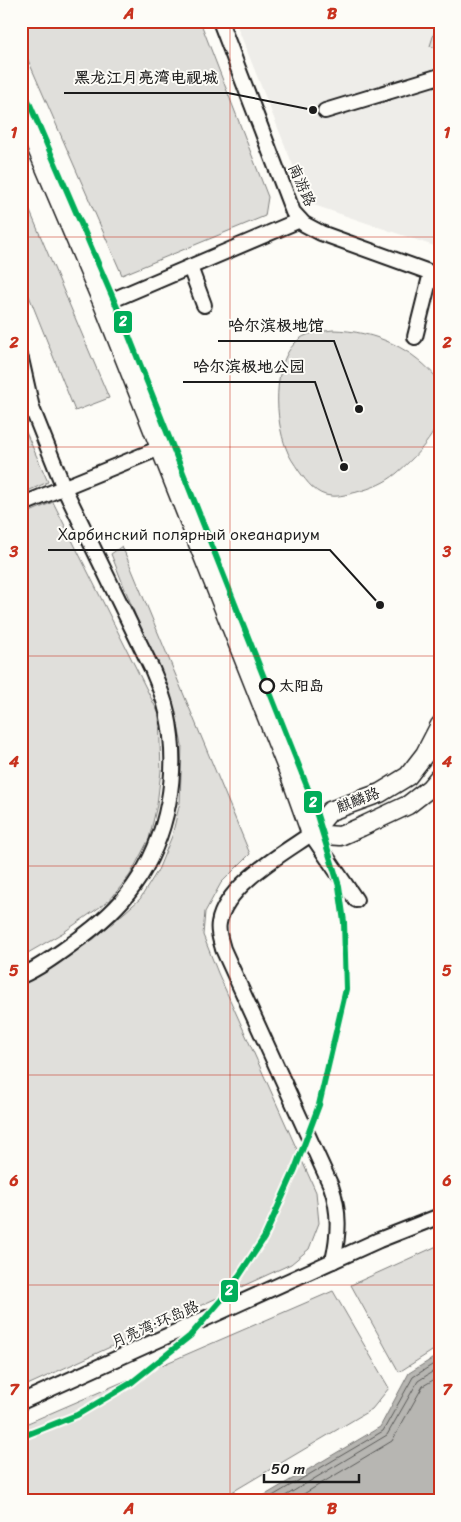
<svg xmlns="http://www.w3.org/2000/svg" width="461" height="1522" font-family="Sriracha,'LXGW WenKai TC',sans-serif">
	<rect width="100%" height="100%" fill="#fdfcf7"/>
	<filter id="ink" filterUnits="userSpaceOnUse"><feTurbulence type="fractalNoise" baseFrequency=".02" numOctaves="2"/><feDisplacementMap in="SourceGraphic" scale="10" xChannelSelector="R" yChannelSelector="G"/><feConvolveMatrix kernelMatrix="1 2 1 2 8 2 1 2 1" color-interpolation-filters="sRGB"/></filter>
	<g filter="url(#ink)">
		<polygon fill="#eeede9" points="235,21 440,21 440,248 308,203"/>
		<g fill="#e0dfdb" stroke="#7e7e7c">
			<polygon points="21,21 200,21 268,197 265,216 122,275 21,44"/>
			<polygon points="438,21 440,21 440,49 430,46"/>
			<polygon points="21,190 109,398 75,411 21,276"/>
			<path d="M333 330C375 331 414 348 440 382 440 392 442 405 440 416 436 436 412 460 397 473 385 483 372 488 357 492 349 494 339 497 331 496 316 495 307 482 299 471 294 463 289 457 286 448 275 420 272 366 295 343 305 332 319 332 333 330Z"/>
			<polygon points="21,421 48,482 21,494"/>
			<polygon points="53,502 159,714 161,771 157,805 149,839 130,875 110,900 64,932 21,957 21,516"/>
			<polygon points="122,546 250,854 221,883 205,912 203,935 218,973 316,1192 319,1223 309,1249 291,1264 21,1388 21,983 94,939 140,899 158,870 172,836 180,802 182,745 176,717 111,554"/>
			<polygon points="437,1246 440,1246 440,1346 399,1372 351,1285"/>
			<polygon points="333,1291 389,1388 372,1409 217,1501 21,1501 21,1426"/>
		</g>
		<polygon fill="#b7b6b2" stroke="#797876" points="440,1354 440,1501 255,1501 380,1427 409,1373"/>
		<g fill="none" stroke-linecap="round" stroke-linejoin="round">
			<g stroke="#5a5a58" stroke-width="1">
				<polyline points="264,1501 383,1431 413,1377 440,1360"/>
				<polyline points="277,1501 387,1435 418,1381 440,1367"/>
				<polyline points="292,1501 392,1441 423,1386 440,1376"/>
			</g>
			<g stroke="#1c1c1c" stroke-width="18">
				<g id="minor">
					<polyline points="220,21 293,212 304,224 321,233 440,276"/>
					<polyline points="325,111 440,76"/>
					<polyline points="190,267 204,305"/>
					<polyline points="103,304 300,220"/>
					<polyline points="415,337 431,273"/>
					<path d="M21 359 32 408 64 488 152 669C158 683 164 698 167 712 180 771 169 837 133 887 118 908 97 926 76 941 58 954 41 967 21 976"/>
					<polyline points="21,505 160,448"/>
					<path d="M333 1261C339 1234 340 1212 331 1186L223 949C221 941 217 932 219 923 225 886 282 854 311 834L356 900"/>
					<polyline points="21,1402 379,1240 440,1216"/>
				</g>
			</g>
			<g stroke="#1c1c1c" stroke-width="21">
				<g id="major">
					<polyline points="21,111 103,304 291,778 311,834"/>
					<polyline points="311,834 330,811 380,793 408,776 425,754 440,725"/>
					<polyline points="311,834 340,836 361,827 408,805 430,788 440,776"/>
				</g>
			</g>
			<use href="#minor" stroke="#fdfcf7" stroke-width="14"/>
			<use href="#major" stroke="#fdfcf7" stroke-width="18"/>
			<g stroke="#fdfcf7" stroke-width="10">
				<polyline id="metro-1" points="21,84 125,326 312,799 339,886 344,922 346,989 319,1105 295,1169 264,1238 229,1291 190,1336 131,1383 77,1415 21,1437"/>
			</g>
			<use href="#metro-1" stroke="#00ae59" stroke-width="6"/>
		</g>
	</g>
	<path fill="none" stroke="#c8321e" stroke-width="1" stroke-opacity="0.55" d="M230 21V1501M21 237H440M21 447H440M21 656H440M21 866H440M21 1075H440M21 1285H440"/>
	<circle fill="#fdfcf7" stroke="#1c1c1c" stroke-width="2.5" cx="267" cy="686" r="7"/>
	<g text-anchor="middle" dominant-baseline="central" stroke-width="4" stroke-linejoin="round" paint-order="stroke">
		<g font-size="15" fill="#1c1c1c" stroke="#fdfcf7">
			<text transform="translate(302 185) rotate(66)">南游路</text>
			<text transform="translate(358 800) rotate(-21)">麒麟路</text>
			<text transform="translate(155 1324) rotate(-24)">月亮湾·环岛路</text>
		</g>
		<g font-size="15" font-weight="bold" fill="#1c1c1c" stroke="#fdfcf7" text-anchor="start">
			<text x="279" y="686">太阳岛</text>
		</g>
	</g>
	<path fill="none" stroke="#1c1c1c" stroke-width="2" d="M313 110L228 93H64M359 409L334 341H218M344 467L315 382H183M380 605L330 550H48"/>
	<g fill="#1c1c1c" stroke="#fdfcf7" stroke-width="2">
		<circle cx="313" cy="110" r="5"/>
		<circle cx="359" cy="409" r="5"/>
		<circle cx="344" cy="467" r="5"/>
		<circle cx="380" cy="605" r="5"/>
	</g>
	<g font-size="16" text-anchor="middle" font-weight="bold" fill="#1c1c1c" stroke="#fdfcf7" stroke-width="4" stroke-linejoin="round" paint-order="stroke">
		<text x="146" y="83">黑龙江月亮湾电视城</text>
		<text x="276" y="331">哈尔滨极地馆</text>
		<text x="249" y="372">哈尔滨极地公园</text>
		<text x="189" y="540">Харбинский полярный океанариум</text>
	</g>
	<g stroke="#fdfcf7" stroke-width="2">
		<rect x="113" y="310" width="20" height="24" rx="5" fill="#00ae59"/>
		<rect x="303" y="790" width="20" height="24" rx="5" fill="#00ae59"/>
		<rect x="220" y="1279" width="19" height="24" rx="5" fill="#00ae59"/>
	</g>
	<g font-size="14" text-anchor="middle" font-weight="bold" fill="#fff">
		<text x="123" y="326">2</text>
		<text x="313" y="807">2</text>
		<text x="229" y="1295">2</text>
	</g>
	<rect width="461" height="1522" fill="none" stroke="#fdfcf7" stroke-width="55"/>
	<path d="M264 1474v8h95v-8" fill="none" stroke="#1c1c1c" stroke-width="2.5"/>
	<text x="271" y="1474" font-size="15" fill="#1c1c1c" stroke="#fdfcf7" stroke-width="4" paint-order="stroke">50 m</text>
	<rect x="28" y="28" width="406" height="1466" fill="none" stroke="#c8321e" stroke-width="2"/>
	<g font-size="16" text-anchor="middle" font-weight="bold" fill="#c8321e">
		<text x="129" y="19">A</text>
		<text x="332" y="19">B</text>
		<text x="14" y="138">1</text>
		<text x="447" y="138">1</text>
		<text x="14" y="348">2</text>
		<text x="447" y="348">2</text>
		<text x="14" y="557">3</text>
		<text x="447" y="557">3</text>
		<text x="14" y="767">4</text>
		<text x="447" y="767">4</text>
		<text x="14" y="976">5</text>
		<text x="447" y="976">5</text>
		<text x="14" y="1186">6</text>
		<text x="447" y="1186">6</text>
		<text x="14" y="1395">7</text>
		<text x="447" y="1395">7</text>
		<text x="129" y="1514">A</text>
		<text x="332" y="1514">B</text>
	</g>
</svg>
